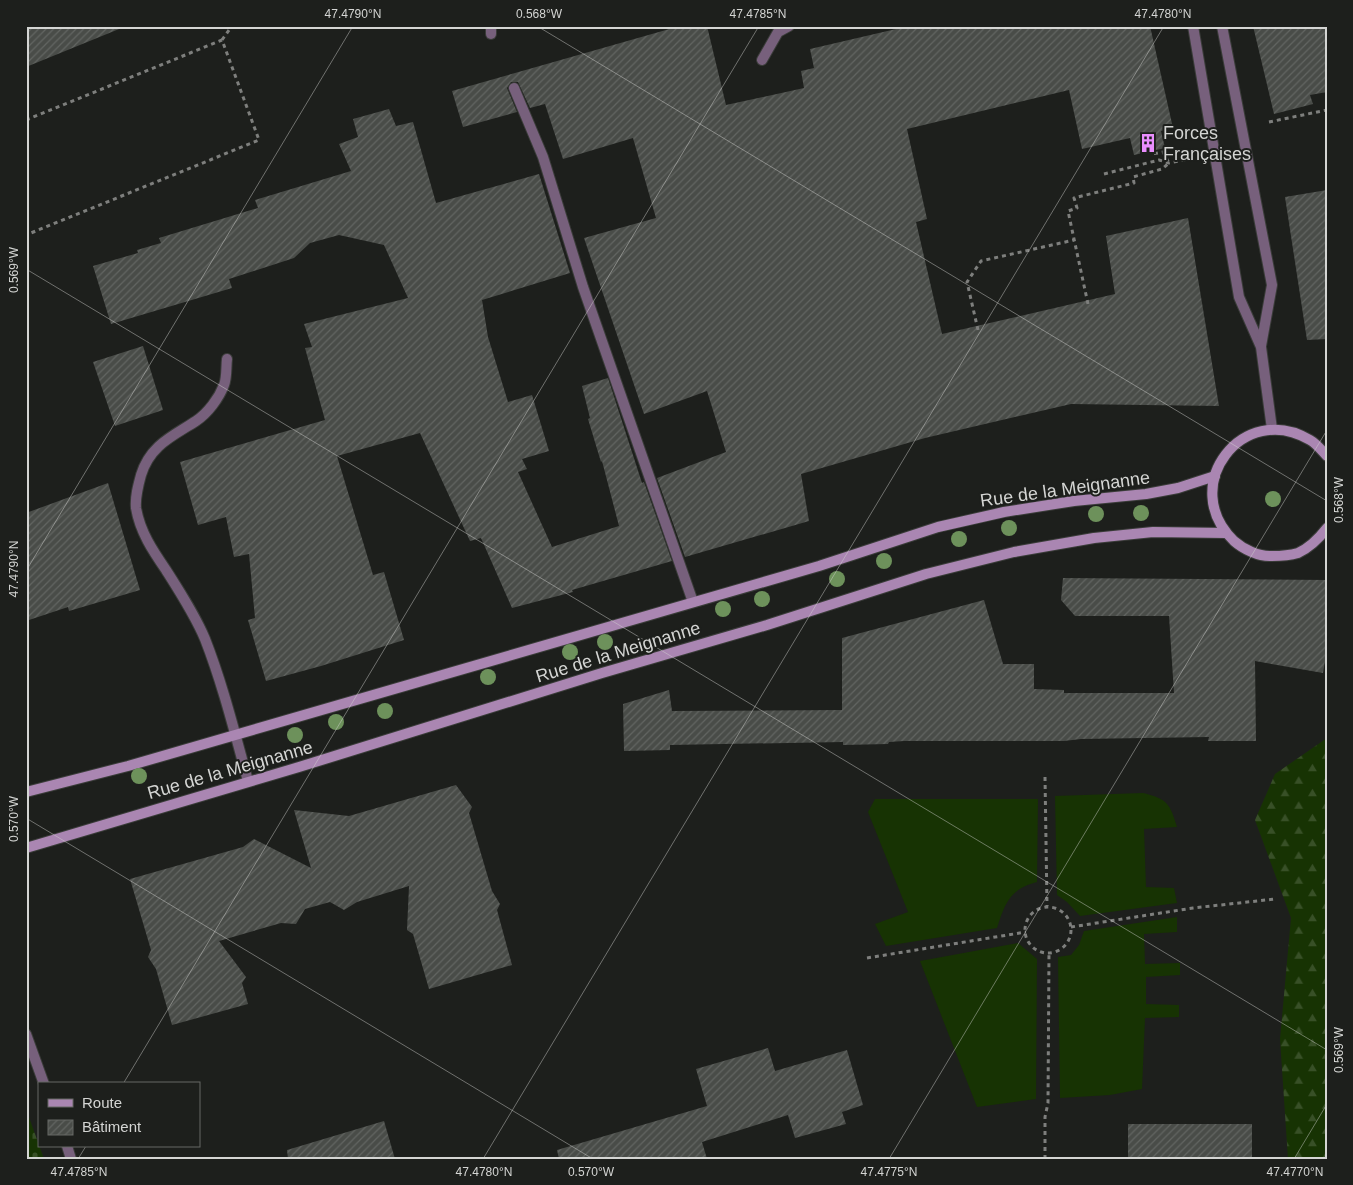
<svg xmlns="http://www.w3.org/2000/svg" width="1353" height="1185" font-family="Helvetica,sans-serif">
	<defs>
		<pattern id="forest-firs" width="22" height="20" patternUnits="userSpaceOnUse" patternTransform="scale(1.25)"><rect width="22" height="20" fill="#173303"/><path d="M5 1l3.5 6h-7zM16 11l3.5 6h-7z" fill="#385027"/></pattern>
		<pattern id="cemetery-stones" width="16" height="16" patternUnits="userSpaceOnUse" patternTransform="scale(1.25)"><rect width="16" height="16" fill="#173303"/><path d="M2 7V4a2 2 0 0 1 4 0v3zM10 15v-3a2 2 0 0 1 4 0v3z" fill="#385027"/></pattern>
		<pattern id="building-hatch" width="6" height="6" patternUnits="userSpaceOnUse" patternTransform="scale(1.25)"><rect width="6" height="6" fill="#494c48"/><path d="M-1 1l2-2M0 6l6-6M5 7l2-2" fill="none" stroke="#626562"/></pattern>
	</defs>
	<rect width="100%" height="100%" fill="#1d1f1c"/>
	<g fill="#173303">
		<path d="M1143 793C1167 799 1170 803 1177 827L1144 829 1146 887 1174 888 1177 903 1080 916 1067 902 1057 895 1055 796Z"/>
		<path d="M875 799H1038L1037 882C1010 889 1005 903 997 928L886 946 875 924 908 912 868 812Z"/>
		<polygon points="1177,917 1177,932 1144,934 1145,964 1180,963 1180,975 1146,977 1146,1004 1179,1005 1179,1017 1145,1018 1142,1089 1110,1095 1060,1098 1058,957 1071,955 1079,945 1084,931"/>
		<polygon points="1018,943 1037,959 1036,1099 977,1107 920,961"/>
	</g>
	<polygon fill="url(#forest-firs)" points="1327,738 1327,1159 1288,1159 1280,1039 1291,918 1255,820 1275,774"/>
	<polygon fill="url(#cemetery-stones)" points="26,1109 44,1159 26,1159"/>
	<g fill="url(#building-hatch)">
		<polygon points="26,26 124,26 124,27 26,67"/>
		<polygon points="680,26 707,26 726,105 804,88 801,71 814,68 810,49 909,26 1150,26 1173,128 1161,131 1165,148 1134,155 1130,138 1082,149 1069,90 907,129 927,219 916,222 942,334 1115,294 1106,236 1188,218 1219,406 1071,404 925,438 801,474 809,521 685,557 657,478 726,452 707,391 644,414 584,238 656,218 633,138 563,159 545,104 530,108 518,82 511,82 507,88 517,112 463,127 452,91"/>
		<polygon points="1253,26 1327,26 1327,92 1310,95 1313,104 1274,114"/>
		<polygon points="389,109 396,126 413,122 436,203 539,174 570,273 482,300 488,337 508,402 532,395 549,451 522,459 527,469 518,472 552,547 619,526 602,461 601,462 588,419 590,418 582,386 608,378 642,483 644,482 672,561 572,590 573,592 512,608 481,538 470,541 420,433 337,456 373,575 384,572 404,640 321,666 266,681 248,620 255,618 249,554 234,557 226,517 198,525 180,462 325,420 305,348 312,347 304,324 408,298 384,245 339,235 310,243 294,258 229,279 232,288 111,324 93,266 138,253 137,250 161,243 159,238 258,208 255,200 351,171 339,144 358,137 353,119"/>
		<polygon points="1327,190 1327,339 1307,340 1285,197"/>
		<polygon points="143,346 163,410 115,426 93,362"/>
		<polygon points="108,483 140,590 69,611 68,607 26,621 26,513"/>
		<polygon points="1063,578 1327,580 1327,649 1323,673 1255,661 1256,741 1208,741 1209,737 1081,739 1064,741 904,741 889,742 888,744 843,745 843,742 670,745 670,750 624,751 623,704 669,690 672,711 842,710 842,638 984,600 1003,664 1034,664 1034,689 1064,690 1064,693 1174,693 1169,616 1075,616 1061,600"/>
		<polygon points="456,785 472,807 469,813 492,891 500,904 497,910 512,965 429,989 413,934 407,930 409,886 357,902 344,910 330,902 305,909 296,924 281,923 219,941 246,977 242,983 248,1004 172,1025 156,969 148,957 151,950 130,879 243,847 254,839 311,868 294,810 349,816"/>
		<polygon points="768,1048 775,1071 847,1050 863,1105 842,1112 846,1124 795,1138 788,1115 702,1142 707,1159 559,1159 557,1150 707,1106 696,1069"/>
		<polygon points="384,1121 395,1159 288,1159 287,1150"/>
		<rect x="1128" y="1124" width="124" height="35"/>
	</g>
	<g fill="none" stroke-linecap="round" stroke-linejoin="round">
		<g stroke="#3a3c39" stroke-width="12">
			<g id="service">
				<polyline points="491,34 491,26"/>
				<polyline points="514,88 543,157 583,287 693,602"/>
			</g>
		</g>
		<g stroke="#3a3c39" stroke-width="12">
			<g id="minor">
				<polyline points="1193,26 1239,297 1261,347 1272,429"/>
				<polyline points="1222,26 1272,285 1261,346"/>
				<polyline points="762,60 778,32 789,26"/>
				<path d="M227 359C226 367 227 378 224 385 219 398 208 413 196 421 173 436 150 445 141 475 138 486 135 497 136 508 140 532 153 551 166 570 180 592 195 615 205 639 223 685 235 734 248 781"/>
				<polyline points="26,1034 44,1084"/>
				<polyline points="67,1146 71,1159"/>
			</g>
		</g>
		<g stroke="#3a3c39" stroke-width="12">
			<g id="secondary">
				<path d="M1327 456C1322 451 1317 444 1310 440 1243 400 1177 486 1234 541 1243 549 1259 557 1272 556 1279 556 1291 555 1298 553 1309 548 1320 537 1327 528"/>
				<polyline points="26,792 128,766 819,566 938,527 1004,512 1074,501 1146,494 1178,488 1215,476"/>
				<polyline points="26,848 299,767 602,673 767,625 926,574 1014,552 1094,538 1153,532 1226,533"/>
			</g>
		</g>
		<g stroke="#7e7f7d" stroke-width="3" stroke-dasharray="4 4" stroke-linecap="butt">
			<polyline points="222,40 232,26"/>
			<polyline points="26,120 222,40 259,140 26,235"/>
			<polyline points="1269,122 1327,110"/>
			<polyline points="1104,174 1159,160 1169,163 1185,160"/>
			<polyline points="1088,304 1068,211 1077,208 1074,198 1134,183 1133,177 1162,169 1169,163 1163,152 1152,154"/>
			<polyline points="978,330 967,282 981,261 1074,240"/>
			<polyline points="1045,777 1047,906"/>
			<circle cx="1048" cy="930" r="23"/>
			<polyline points="1071,927 1193,908 1275,899"/>
			<polyline points="867,958 1026,932"/>
			<polyline points="1045,1159 1045,1117 1048,1103 1049,953"/>
		</g>
		<use href="#service" stroke="#77607c" stroke-width="10"/>
		<use href="#minor" stroke="#77607c" stroke-width="10"/>
		<use href="#secondary" stroke="#aa86b2" stroke-width="10"/>
	</g>
	<g fill="#6d915b">
		<circle cx="1273" cy="499" r="8"/>
		<circle cx="1141" cy="513" r="8"/>
		<circle cx="1096" cy="514" r="8"/>
		<circle cx="1009" cy="528" r="8"/>
		<circle cx="959" cy="539" r="8"/>
		<circle cx="884" cy="561" r="8"/>
		<circle cx="837" cy="579" r="8"/>
		<circle cx="762" cy="599" r="8"/>
		<circle cx="723" cy="609" r="8"/>
		<circle cx="605" cy="642" r="8"/>
		<circle cx="570" cy="652" r="8"/>
		<circle cx="488" cy="677" r="8"/>
		<circle cx="385" cy="711" r="8"/>
		<circle cx="336" cy="722" r="8"/>
		<circle cx="295" cy="735" r="8"/>
		<circle cx="139" cy="776" r="8"/>
	</g>
	<path fill="none" stroke="#d4d5d3" stroke-width="1" stroke-opacity="0.45" d="M537 26 1327 501M26 269 1327 1050M26 571 353 26M26 818 593 1159M123 1084 759 26M78 1159 86 1146M483 1159 1164 26M889 1159 1327 430M1294 1159 1327 1104"/>
	<defs>
		<g id="building-bare" transform="scale(1.5)"><path d="M-4-6H4V6H1V3H-1V6H-4ZM-2.5-4.3h1.7v1.8h-1.7ZM.8-4.3h1.7v1.8H.8ZM-2.5-1h1.7V.8h-1.7ZM.8-1h1.7V.8H.8Z" fill="#e98efe" stroke="#1d1f1c" stroke-width="2.5" paint-order="stroke"/></g>
	</defs>
	<g fill-rule="evenodd">
		<use href="#building-bare" x="1148" y="143"/>
	</g>
	<g text-anchor="middle" dominant-baseline="central" stroke-width="4" stroke-linejoin="round" paint-order="stroke">
		<g font-size="18" fill="#d4d5d3" stroke="#1d1f1c" text-anchor="start">
			<text x="1163" y="133">Forces<tspan x="1163" dy="21">Françaises</tspan></text>
		</g>
		<g font-size="18" fill="#d4d5d3" stroke="#1d1f1c">
			<text transform="translate(1065 489) rotate(-8)">Rue de la Meignanne</text>
			<text transform="translate(618 652) rotate(-17)">Rue de la Meignanne</text>
			<text transform="translate(230 770) rotate(-16)">Rue de la Meignanne</text>
		</g>
	</g>
	<rect width="1353" height="1185" fill="none" stroke="#1d1f1c" stroke-width="55"/>
	<rect x="38" y="1082" width="162" height="65" fill="#1d1f1c" stroke="#666865"/>
	<rect x="48" y="1099" width="25" height="8" fill="#aa86b2" stroke="#666865"/>
	<text x="82" y="1108" font-size="15" fill="#d4d5d3">Route</text>
	<rect x="48" y="1120" width="25" height="15" fill="url(#building-hatch)" stroke="#666865"/>
	<text x="82" y="1132" font-size="15" fill="#d4d5d3">Bâtiment</text>
	<rect x="28" y="28" width="1298" height="1130" fill="none" stroke="#d4d5d3" stroke-width="2"/>
	<g font-size="12" text-anchor="middle" fill="#d4d5d3">
		<text x="353" y="18">47.4790°N</text>
		<text x="539" y="18">0.568°W</text>
		<text x="758" y="18">47.4785°N</text>
		<text x="1163" y="18">47.4780°N</text>
		<text transform="translate(14 270) rotate(-90)" y="4">0.569°W</text>
		<text transform="translate(1339 500) rotate(-90)" y="4">0.568°W</text>
		<text transform="translate(14 569) rotate(-90)" y="4">47.4790°N</text>
		<text transform="translate(14 819) rotate(-90)" y="4">0.570°W</text>
		<text transform="translate(1339 1050) rotate(-90)" y="4">0.569°W</text>
		<text x="79" y="1176">47.4785°N</text>
		<text x="484" y="1176">47.4780°N</text>
		<text x="591" y="1176">0.570°W</text>
		<text x="889" y="1176">47.4775°N</text>
		<text x="1295" y="1176">47.4770°N</text>
	</g>
</svg>
